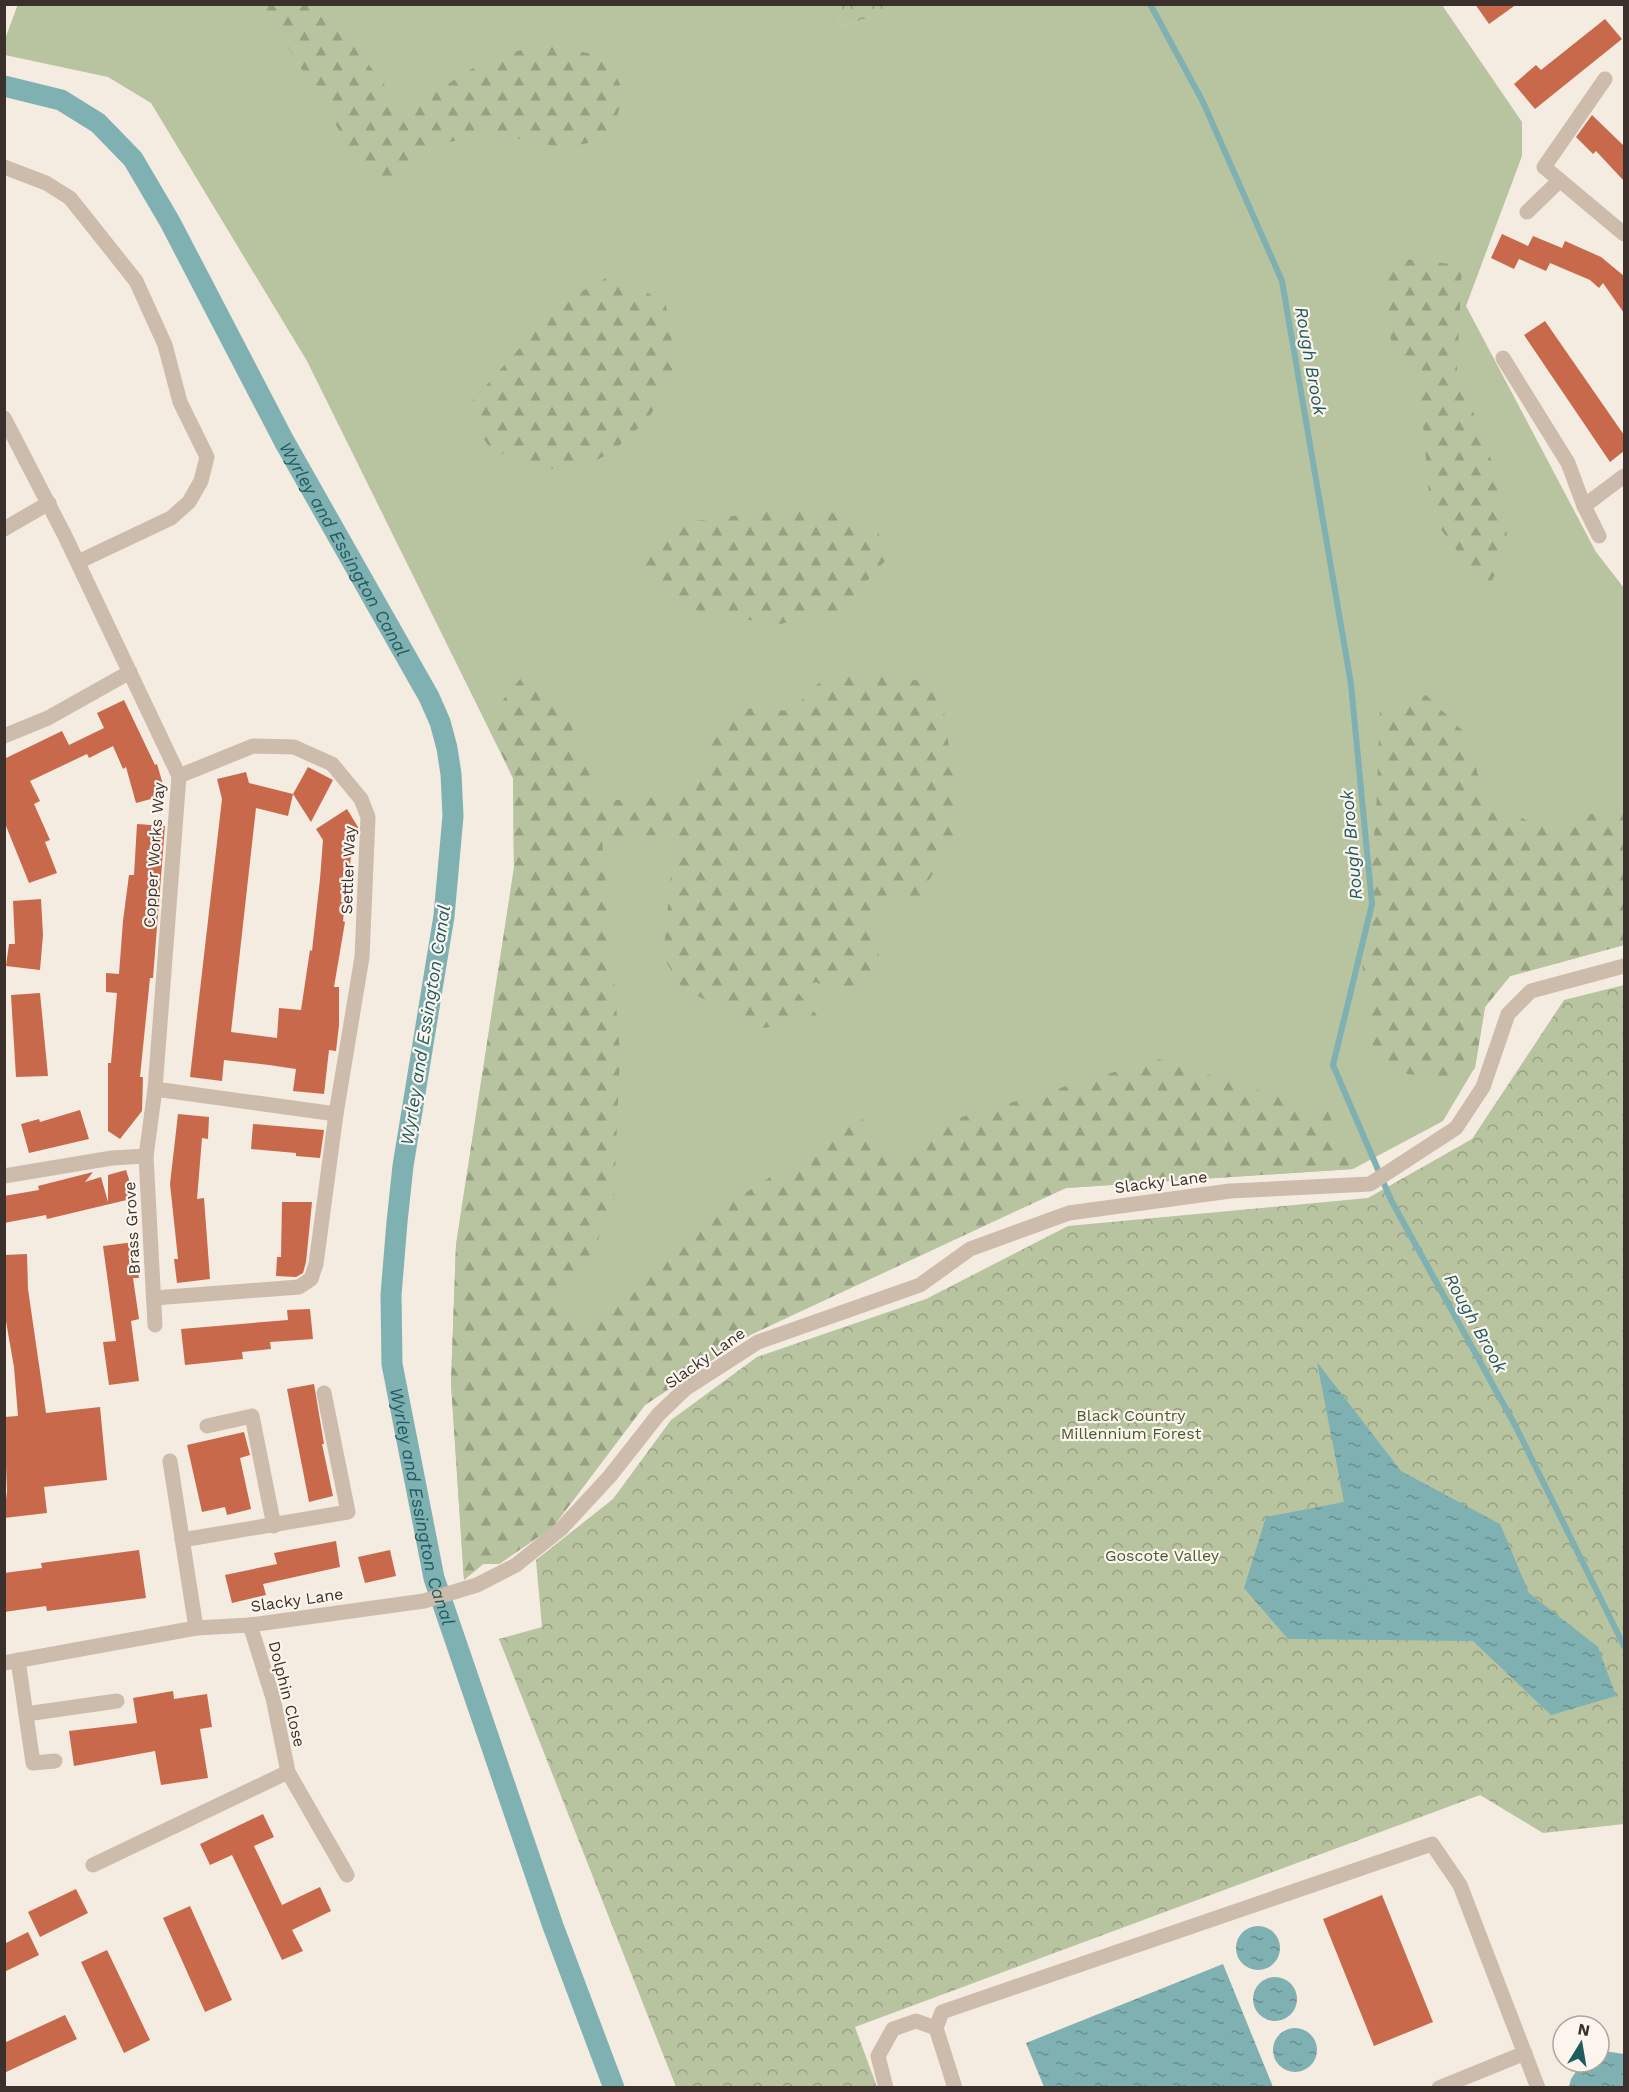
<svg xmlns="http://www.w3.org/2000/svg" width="1629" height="2092" font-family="'Work Sans',sans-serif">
	<defs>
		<pattern id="forest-firs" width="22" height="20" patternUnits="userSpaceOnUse" patternTransform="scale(1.5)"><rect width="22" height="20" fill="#b8c4a0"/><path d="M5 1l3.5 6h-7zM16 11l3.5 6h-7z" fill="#97a083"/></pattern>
		<pattern id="park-crowns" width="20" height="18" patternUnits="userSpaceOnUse" patternTransform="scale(1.5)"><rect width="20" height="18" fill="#b8c4a0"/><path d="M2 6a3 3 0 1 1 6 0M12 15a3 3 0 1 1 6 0" fill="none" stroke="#97a083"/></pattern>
		<pattern id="water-ripples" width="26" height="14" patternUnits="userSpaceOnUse" patternTransform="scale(1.5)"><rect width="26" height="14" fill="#7fb0b2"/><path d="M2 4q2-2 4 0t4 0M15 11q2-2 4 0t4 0" fill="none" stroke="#699091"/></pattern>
	</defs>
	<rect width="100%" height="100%" fill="#f4ebe1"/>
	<polygon fill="#b8c4a0" points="18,4 829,4 842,27 903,4 1442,5 1522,122 1522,156 1466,306 1596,552 1624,588 1624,945 1510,976 1485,1007 1475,1067 1443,1121 1353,1169 1066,1188 954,1235 750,1335 645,1405 553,1527 499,1564 483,1564 464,1580 451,1383 456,1245 514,868 513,778 307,361 151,103 108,77 5,55 4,42"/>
	<g fill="url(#forest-firs)">
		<polygon points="262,5 322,5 405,111 484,61 542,44 608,57 625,96 607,139 564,148 486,132 436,146 393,180 363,169"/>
		<polygon points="1384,257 1462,265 1457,369 1501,486 1508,545 1487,592 1431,516 1420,394 1392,344 1381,302"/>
		<polygon points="617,272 666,305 677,373 648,419 612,452 576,471 524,466 488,445 464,410 559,304"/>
		<polygon points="810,506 870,524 894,551 840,611 780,624 712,615 667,602 638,556 678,523"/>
		<polygon points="831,671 940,683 960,826 916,903 897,902 870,920 883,973 835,993 816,982 795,989 819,1018 764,1028 683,989 663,957 675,834 602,838 620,1053 614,1195 589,1265 557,1304 584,1322 691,1227 862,1119 905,1172 928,1127 1158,1059 1328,1112 1353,1169 1066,1188 750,1335 645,1405 553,1527 499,1564 483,1564 464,1580 451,1383 456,1245 514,868 513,778 486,721 525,673 565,709 600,801 694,795 725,707 791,711"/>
		<polygon points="1426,695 1469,737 1483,797 1539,827 1624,806 1624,945 1510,976 1485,1007 1475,1068 1462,1082 1380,1070 1368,1028 1361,951 1376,817 1380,710"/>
	</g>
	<g fill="url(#park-crowns)">
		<polygon points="829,5 903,5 842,27"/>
		<polygon points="1624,985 1624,1824 1543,1833 1480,1795 855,2027 877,2087 676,2087 499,1639 542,1627 536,1560 613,1499 671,1420 757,1357 926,1299 1068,1226 1368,1198 1472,1139 1564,1000"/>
	</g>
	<g fill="url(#water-ripples)">
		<polygon points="1317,1362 1401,1471 1500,1524 1529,1593 1598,1647 1616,1696 1551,1715 1473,1641 1288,1639 1244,1588 1266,1517 1344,1502"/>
		<circle cx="1258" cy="1948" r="22"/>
		<polygon points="1223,1964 1273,2087 1044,2087 1026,2043"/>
		<circle cx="1275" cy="1999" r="22"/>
		<circle cx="1295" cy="2050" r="22"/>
		<polygon points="1604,2051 1624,2054 1624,2087 1569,2087 1571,2079 1582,2062 1599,2062 1599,2052"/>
	</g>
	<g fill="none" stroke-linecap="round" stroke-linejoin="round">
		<polyline stroke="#7fb0b2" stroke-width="6" points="1150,4 1203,102 1282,281 1351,684 1372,904 1333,1065 1391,1200 1516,1427 1624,1646"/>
		<path stroke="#7fb0b2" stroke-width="21" id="s1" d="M4 86 61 100 98 123 133 159 170 222 284 441 429 697 440 722 447 748 451 774 453 816 444 916 403 1166 397 1222 391 1295 392 1364 434 1578 553 1926 614 2088"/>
	</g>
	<g fill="#c8694b">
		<polygon points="1475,4 1517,4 1489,24"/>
		<polygon points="1605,19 1622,39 1535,109 1514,84 1536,65 1541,70"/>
		<polygon points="1592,115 1624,146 1624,181 1596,151 1593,154 1576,137"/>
		<polygon points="1502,234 1528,246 1533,236 1562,248 1565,241 1601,257 1624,276 1624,313 1603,283 1599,288 1590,280 1550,263 1546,271 1519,259 1514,269 1491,258"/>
		<polygon points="1545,321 1624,435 1624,451 1610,462 1524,335"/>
		<polygon points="124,700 155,765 157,764 166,795 136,803 126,767 123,769 113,746 89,758 87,754 30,781 40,801 34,804 50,840 45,842 57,873 29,883 4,821 4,759 62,731 69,745 104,728 97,713"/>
		<polygon points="308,767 333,780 311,822 293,794"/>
		<polygon points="246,772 249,783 293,794 288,816 256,808 231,1032 277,1038 279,1008 301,1010 310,950 312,951 320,879 323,840 316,829 347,809 358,827 358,834 353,837 350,865 344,865 341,902 345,902 343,921 345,922 334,987 339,987 339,1025 336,1051 329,1050 324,1094 293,1091 296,1069 269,1065 224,1060 222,1081 190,1077 222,799 217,779"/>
		<polygon points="137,824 165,826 153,978 150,978 140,1077 143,1077 142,1111 120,1139 108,1131 108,1063 111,1063 117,993 106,992 106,973 119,974 123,921 129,875 134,875"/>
		<polygon points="41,899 43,935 40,970 6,966 9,944 15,944 13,901"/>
		<polygon points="40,993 48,1076 16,1077 11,995"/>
		<polygon points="80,1110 89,1139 29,1153 21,1124 39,1119 40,1122"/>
		<polygon points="178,1114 209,1117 208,1139 202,1138 197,1199 204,1198 210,1279 177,1283 174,1259 178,1259 170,1184"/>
		<polygon points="253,1124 324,1130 320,1158 296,1156 296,1153 251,1149"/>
		<polygon points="126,1170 135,1198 47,1219 46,1215 4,1223 4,1196 39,1190 38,1186 93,1172 85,1182 101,1177 108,1202 108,1175"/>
		<polygon points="282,1202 312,1202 306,1262 303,1273 296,1277 276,1276 277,1257 281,1257"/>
		<polygon points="134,1242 139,1278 133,1278 139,1319 131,1321 139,1381 109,1385 103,1342 116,1341 103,1246"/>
		<polygon points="27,1254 28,1289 46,1413 100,1407 107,1480 44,1487 47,1513 4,1518 7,1491 4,1417 18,1416 14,1367 4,1310 4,1255"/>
		<polygon points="310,1309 313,1339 270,1342 271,1349 242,1352 243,1359 185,1365 181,1329 288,1320 287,1310"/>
		<polygon points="314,1384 324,1444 322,1444 333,1496 309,1502 287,1389"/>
		<polygon points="244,1432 250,1455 240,1458 251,1509 227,1515 225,1507 202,1512 187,1445"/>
		<polygon points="336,1541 340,1567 263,1584 266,1595 232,1603 225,1575 277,1564 274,1553"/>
		<polygon points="139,1550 146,1598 47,1611 46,1606 4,1612 4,1573 42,1568 41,1563"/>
		<polygon points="390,1550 396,1576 365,1583 358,1557"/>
		<polygon points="173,1691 174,1699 207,1694 212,1727 200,1729 208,1778 161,1785 155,1751 74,1766 69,1731 137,1723 133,1698"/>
		<polygon points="263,1814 274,1837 254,1846 282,1905 320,1887 331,1911 292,1930 303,1951 282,1960 232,1855 210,1865 200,1844"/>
		<polygon points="76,1889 88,1913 40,1937 28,1912"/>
		<polygon points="1382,1895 1433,2022 1374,2046 1323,1919"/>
		<polygon points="190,1906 232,2000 205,2012 163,1918"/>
		<polygon points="28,1932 39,1955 4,1972 4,1944"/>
		<polygon points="107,1950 150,2040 124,2053 81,1962"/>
		<polygon points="65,2015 77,2039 4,2073 4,2043"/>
	</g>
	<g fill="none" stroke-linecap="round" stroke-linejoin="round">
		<g stroke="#cdbbac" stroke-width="15">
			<polyline points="1605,79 1544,167 1624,234"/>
			<polyline points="4,167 46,183 70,198 136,281 165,345 180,402 207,457 201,481 189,502 171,518 78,562"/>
			<polyline points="1527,212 1559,181"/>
			<polyline points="1503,358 1568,463 1584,506 1599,536"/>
			<polyline points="4,418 65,536 179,776 155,1089 146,1156 112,1158 4,1176"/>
			<polyline points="1584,506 1624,476"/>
			<polyline points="4,529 49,503"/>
			<polyline points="4,736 48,718 130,672"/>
			<polyline points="155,1089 336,1114"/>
			<polyline points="146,1156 155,1325"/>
			<polyline points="154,1298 299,1287 311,1279 316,1264 336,1114 362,957 368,817 361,799 332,764 294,747 253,746 179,776"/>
			<polyline points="207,1426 252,1416 274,1526"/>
			<polyline points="170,1461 196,1628"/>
			<polyline points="182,1540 348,1512 324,1393"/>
			<polyline points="250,1625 273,1698 288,1772 347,1875"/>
			<polyline points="18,1660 33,1763 55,1761"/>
			<polyline points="4,1663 196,1628 250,1625 424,1601 477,1585 516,1565 561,1529 610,1476 658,1415 685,1389 758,1342 920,1285 970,1249 1069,1213 1230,1191 1370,1184 1456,1128 1483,1087 1508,1014 1531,991 1624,966"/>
			<polyline points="26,1714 117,1701"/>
			<polyline points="93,1865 288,1772"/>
			<polyline points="936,2028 942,2012 1432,1844 1460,1885 1538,2088"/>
			<polyline points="886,2088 878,2056 893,2029 916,2021 936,2028 955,2088"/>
			<polyline points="1439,2088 1525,2053"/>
		</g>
	</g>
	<g text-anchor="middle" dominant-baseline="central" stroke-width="4.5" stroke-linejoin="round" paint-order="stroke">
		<g font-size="16" fill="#3b302b" stroke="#fbf5ee">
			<text transform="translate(154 855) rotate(-86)">Copper Works Way</text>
			<text transform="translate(348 870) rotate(-88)">Settler Way</text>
			<text transform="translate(1161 1182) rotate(-7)">Slacky Lane</text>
			<text transform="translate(132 1228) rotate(-93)">Brass Grove</text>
			<text transform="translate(705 1358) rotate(-35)">Slacky Lane</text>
			<text transform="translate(297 1600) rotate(-8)">Slacky Lane</text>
			<text transform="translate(287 1694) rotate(76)">Dolphin Close</text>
		</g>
		<g font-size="16" fill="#4a5a2e" stroke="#fbf5ee">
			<text x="1131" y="1415">Black Country<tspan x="1131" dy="18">Millennium Forest</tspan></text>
			<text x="1162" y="1555">Goscote Valley</text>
		</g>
		<g font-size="18" font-style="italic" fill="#1f5a5e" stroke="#fbf5ee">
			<text transform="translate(1311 361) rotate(80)">Rough Brook</text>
			<text stroke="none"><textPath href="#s1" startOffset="596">Wyrley and Essington Canal</textPath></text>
			<text transform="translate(1351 845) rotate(-95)">Rough Brook</text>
			<text transform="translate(425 1025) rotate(-81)">Wyrley and Essington Canal</text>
			<text transform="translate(1476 1323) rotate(61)">Rough Brook</text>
			<text stroke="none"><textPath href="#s1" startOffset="1587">Wyrley and Essington Canal</textPath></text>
		</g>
	</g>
	<rect width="1629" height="2092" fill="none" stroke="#3b302b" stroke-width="12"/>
	<g transform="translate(1581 2044) rotate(11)"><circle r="28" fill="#fbf5ee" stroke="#aea6a0" stroke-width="1.5"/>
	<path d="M0-4.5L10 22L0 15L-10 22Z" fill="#1f5a5e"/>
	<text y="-9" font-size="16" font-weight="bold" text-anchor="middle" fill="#3b302b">N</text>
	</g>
</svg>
